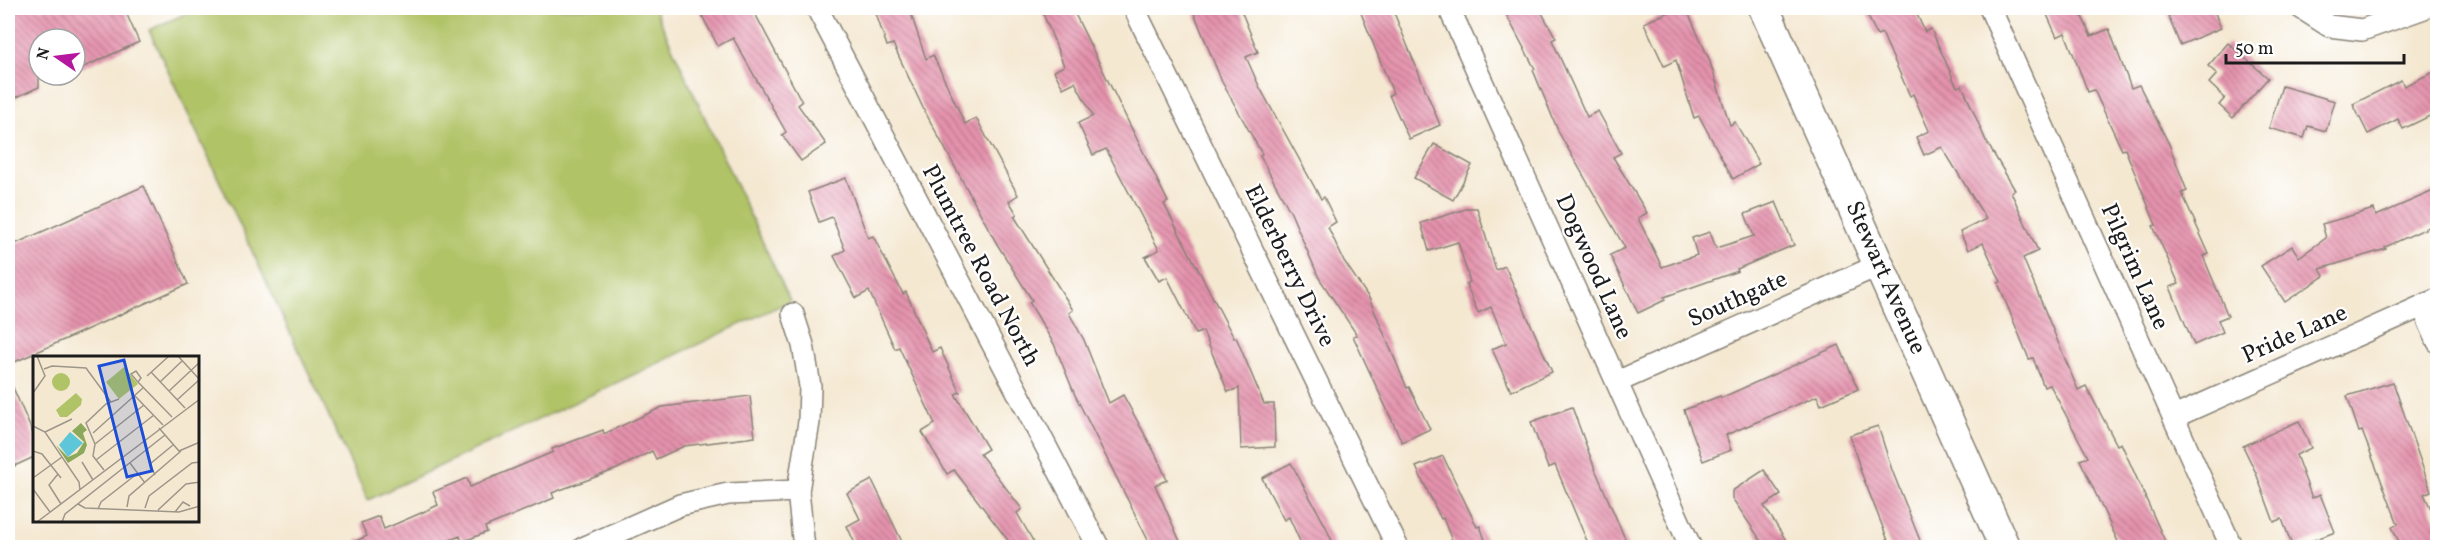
<svg xmlns="http://www.w3.org/2000/svg" width="2445" height="555" font-family="Vollkorn,serif">
	<defs>
		<pattern id="building-back-hatch" width="6" height="6" patternUnits="userSpaceOnUse" patternTransform="scale(1.5)"><rect width="6" height="6" fill="#e593ad"/><path d="M-1 5l2 2M0 0l6 6M5-1l2 2" fill="none" stroke="#b9778c"/></pattern>
	</defs>
	<rect width="100%" height="100%" fill="#fff"/>
	<filter id="ink" filterUnits="userSpaceOnUse"><feTurbulence type="fractalNoise" baseFrequency=".0167" numOctaves="2"/><feDisplacementMap in="SourceGraphic" scale="12" xChannelSelector="R" yChannelSelector="G"/><feConvolveMatrix kernelMatrix="1 2 1 2 8 2 1 2 1" color-interpolation-filters="sRGB"/></filter>
	<filter id="wash" filterUnits="userSpaceOnUse"><feTurbulence type="fractalNoise" baseFrequency=".008" numOctaves="4" result="noise"/><feDisplacementMap in="SourceGraphic" scale="24" xChannelSelector="R" yChannelSelector="G"/><feGaussianBlur stdDeviation="1.35" result="paint"/><feColorMatrix in="noise" values="0 0 0 0 0 0 0 0 0 0 0 0 0 0 0 0 0 1.4 0 .05"/><feComposite in="paint" operator="in"/></filter>
	<g filter="url(#wash)">
		<rect width="100%" height="100%" fill="#f4e8d1"/>
		<polygon fill="#b0c366" stroke="#667041" stroke-width="1.5" points="198,8 654,8 790,301 368,500 149,30"/>
		<g id="blocks">
			<g fill="url(#building-back-hatch)">
				<polygon points="8,8 124,8 139,42 75,71 75,39 39,39 39,87 8,101"/>
				<polygon points="698,8 752,8 802,102 798,105 826,144 801,161 782,135 786,132 733,38 718,46"/>
				<polygon points="874,8 909,8 926,59 933,55 965,124 976,118 1018,195 1009,201 1017,214 1014,216 1073,310 1069,313 1084,340 1109,403 1123,395 1156,455 1167,480 1155,485 1183,548 1152,548 1075,395 1054,344 1029,302 1032,300 997,244 923,108 893,44 887,46"/>
				<polygon points="1041,8 1072,8 1168,202 1164,204 1234,338 1236,337 1264,404 1274,404 1275,447 1241,449 1239,388 1228,392 1203,331 1196,334 1167,277 1159,281 1145,257 1159,250 1106,149 1093,155 1078,123 1093,116 1075,82 1063,88 1054,71 1064,66"/>
				<polygon points="1192,8 1240,8 1258,52 1246,57 1259,86 1321,199 1324,197 1336,222 1328,227 1344,261 1369,298 1407,388 1409,387 1430,429 1402,442 1353,336 1357,335 1319,278 1291,213 1260,156 1262,154 1222,82"/>
				<polygon points="1359,8 1392,8 1440,125 1409,139 1389,95 1393,93"/>
				<polygon points="1517,8 1539,8 1556,38 1552,40 1587,117 1598,111 1621,153 1613,157 1647,213 1638,218 1662,267 1697,255 1692,238 1710,232 1716,248 1754,236 1745,214 1776,202 1794,245 1737,269 1738,271 1664,297 1665,300 1638,313 1610,255 1625,248 1559,133 1533,70 1535,69 1506,14"/>
				<polygon points="1678,8 1686,8 1709,59 1730,125 1735,122 1759,164 1733,179 1699,116 1694,118 1676,60 1664,66 1644,23"/>
				<polygon points="1864,8 1914,8 1925,32 1931,29 1957,87 1962,85 1986,141 2015,190 2011,192 2038,251 2023,258 2078,390 2086,386 2117,445 2121,443 2168,548 2121,548 2080,460 2088,457 2050,385 2044,387 2033,358 2029,359 1998,283 2001,282 1983,243 1968,250 1960,232 1986,219 1942,147 1924,155 1916,137 1929,131 1913,94 1910,96 1882,33 1877,35"/>
				<polygon points="2044,8 2078,8 2091,36 2109,29 2131,88 2139,85 2169,144 2187,191 2182,193 2209,254 2203,256 2228,316 2218,320 2223,332 2194,345 2170,287 2179,284 2153,226 2156,225 2125,149 2122,150 2094,90 2088,92 2065,33 2057,37"/>
				<polygon points="2165,8 2213,8 2221,28 2180,45"/>
				<polygon points="2228,43 2268,78 2233,118 2219,105 2225,98 2209,83 2217,74 2208,66"/>
				<polygon points="2438,70 2438,112 2403,129 2398,119 2368,134 2353,104 2401,80 2404,86"/>
				<polygon points="2282,86 2335,101 2326,131 2308,126 2304,138 2269,128"/>
				<polygon points="1434,144 1472,165 1453,200 1414,178"/>
				<polygon points="846,178 868,238 873,236 903,294 906,292 932,352 940,348 960,392 955,394 988,449 980,454 1022,509 1017,513 1037,548 1014,548 954,470 947,474 922,432 935,424 899,347 895,349 869,291 856,298 834,256 845,250 832,217 819,222 808,192"/>
				<polygon points="144,186 188,284 8,365 8,247"/>
				<polygon points="2438,189 2438,223 2385,247 2386,249 2320,269 2324,276 2285,302 2261,266 2292,246 2299,257 2326,238 2322,224 2374,209 2376,216"/>
				<polygon points="1469,208 1477,208 1496,270 1505,266 1552,372 1511,391 1492,349 1506,343 1491,307 1478,313 1466,284 1470,282 1458,242 1429,251 1421,223"/>
				<polygon points="1839,345 1858,389 1821,405 1817,396 1726,435 1731,450 1703,461 1684,410 1720,396 1721,398"/>
				<polygon points="8,376 34,436 34,457 8,469"/>
				<polygon points="2393,382 2431,491 2424,494 2438,524 2438,548 2402,548 2392,527 2398,524 2362,431 2359,432 2347,396"/>
				<polygon points="750,396 755,437 684,446 656,459 652,451 617,469 552,493 554,498 485,527 487,532 462,542 460,536 430,548 340,548 367,536 361,523 379,516 384,529 421,513 438,505 433,492 467,478 470,487 553,452 552,449 603,430 604,434 662,407"/>
				<polygon points="1572,407 1595,469 1629,548 1590,548 1555,465 1548,468 1531,422"/>
				<polygon points="2299,421 2311,448 2296,455 2312,498 2320,494 2335,532 2293,548 2282,519 2274,522 2256,473 2243,446"/>
				<polygon points="1878,426 1892,470 1923,548 1891,548 1861,472 1850,435"/>
				<polygon points="1443,456 1477,527 1480,526 1488,548 1455,548 1443,518 1441,519 1416,467"/>
				<polygon points="1291,463 1325,525 1335,548 1303,548 1289,517 1284,520 1262,478"/>
				<polygon points="1764,470 1781,495 1764,506 1791,548 1766,548 1732,498 1732,491"/>
				<polygon points="872,480 905,548 857,548 847,526 860,519 847,493"/>
			</g>
		</g>
	</g>
	<g filter="url(#ink)">
		<use href="#blocks" fill-opacity="0" stroke="#888276" stroke-width="1.5"/>
		<g fill="none" stroke-linecap="round" stroke-linejoin="round">
			<g stroke="#888276" stroke-width="24">
				<g id="street">
					<polyline points="817,8 1099,548"/>
					<polyline points="1134,8 1398,548"/>
					<polyline points="1449,8 1691,548"/>
					<polyline points="1990,8 2232,548"/>
					<polyline points="2301,8 2329,26 2362,30 2424,8"/>
					<polyline points="2422,306 2438,342"/>
					<polyline points="793,314 803,345 810,386 809,422 798,491 804,548"/>
					<polyline points="1617,382 1879,265"/>
					<polyline points="2174,417 2438,299"/>
					<polyline points="583,548 680,505 728,494 798,491"/>
				</g>
			</g>
			<g stroke="#888276" stroke-width="33">
				<polyline id="secondary" points="1764,8 2005,548"/>
			</g>
			<use href="#street" stroke="#fff" stroke-width="21"/>
			<use href="#secondary" stroke="#fff" stroke-width="30"/>
		</g>
	</g>
	<g text-anchor="middle" dominant-baseline="central" stroke-width="4.5" stroke-linejoin="round" paint-order="stroke">
		<g font-size="24" fill="#1c1c1c" stroke="#fff">
			<text transform="translate(980 266) rotate(62)">Plumtree Road North</text>
			<text transform="translate(1289 266) rotate(64)">Elderberry Drive</text>
			<text transform="translate(1593 267) rotate(66)">Dogwood Lane</text>
			<text transform="translate(2134 267) rotate(66)">Pilgrim Lane</text>
			<text transform="translate(1885 278) rotate(66)">Stewart Avenue</text>
			<text transform="translate(1738 300) rotate(-24)">Southgate</text>
			<text transform="translate(2295 335) rotate(-24)">Pride Lane</text>
		</g>
	</g>
	<g transform="translate(33 356)">
		<rect width="166" height="166" fill="#f4e8d1"/>
		<path d="M48 67 54 74 50 77 54 89 51 97 35 107 23 89 35 101 44 97 51 86 39 75Z" fill="#8ca95b"/>
		<path d="M91 11 105 28 86 43 73 26ZM19 26a9 9 0 1 1 18 0a9 9 0 1 1-18 0ZM43 37 49 43 48 49 34 61H27L23 54Z" fill="#b0c366"/>
		<path d="M37 76 50 87 35 101 26 89Z" fill="#5dc6d8"/>
		<path fill="none" stroke="#9e9689" stroke-width="1.5" d="M145 0 167 24M11 13 19 10 53 12 78 46M118 16 152 52M114 20 136 0M105 26 108 22 103 15 98 18 104 25 139 61M127 26 149 5M136 35 167 6M0 37 12 20 4 0M102 40 130 69M144 44 166 24M0 70 12 76 46 126 47 134M126 72 146 95 167 86M12 76 39 63M60 77 111 31M62 88 111 49M0 95 9 98 28 122M63 104 121 59M49 106 60 124M97 107 112 127M71 114 60 100 62 88 53 67 73 48 86 43M25 118 16 129 28 148M122 119 117 108 140 89M0 122 29 101M0 133 17 156M45 148 52 152 146 156 167 150M94 151 96 140 148 95M112 152 116 140 159 107 167 106M65 153 68 146 105 117M125 154 153 128 167 126M142 156 150 146 157 150M4 166 167 43M29 166 32 158 132 79"/>
		<path fill="#1d4ed8" fill-opacity="0.15" stroke="#1d4ed8" stroke-width="3" d="M91 4 119 115 94 121 66 10Z"/>
		<rect width="166" height="166" fill="none" stroke="#1c1c1c" stroke-width="3"/>
	</g>
	<rect width="2445" height="555" fill="none" stroke="#fff" stroke-width="30"/>
	<g transform="translate(57 57) rotate(284)"><circle r="28" fill="#ffffff" stroke="#a4a4a4" stroke-width="1.5"/>
	<path d="M0-4.5L10 22L0 15L-10 22Z" fill="#b5179e"/>
	<text y="-9" font-size="16" font-weight="bold" text-anchor="middle" fill="#1c1c1c">N</text>
	</g>
	<path d="M2226 54v9h178v-9" fill="none" stroke="#1c1c1c" stroke-width="3"/>
	<text x="2235" y="54" font-size="18" fill="#1c1c1c" stroke="#ffffff" stroke-width="4.5" paint-order="stroke">50 m</text>
</svg>
